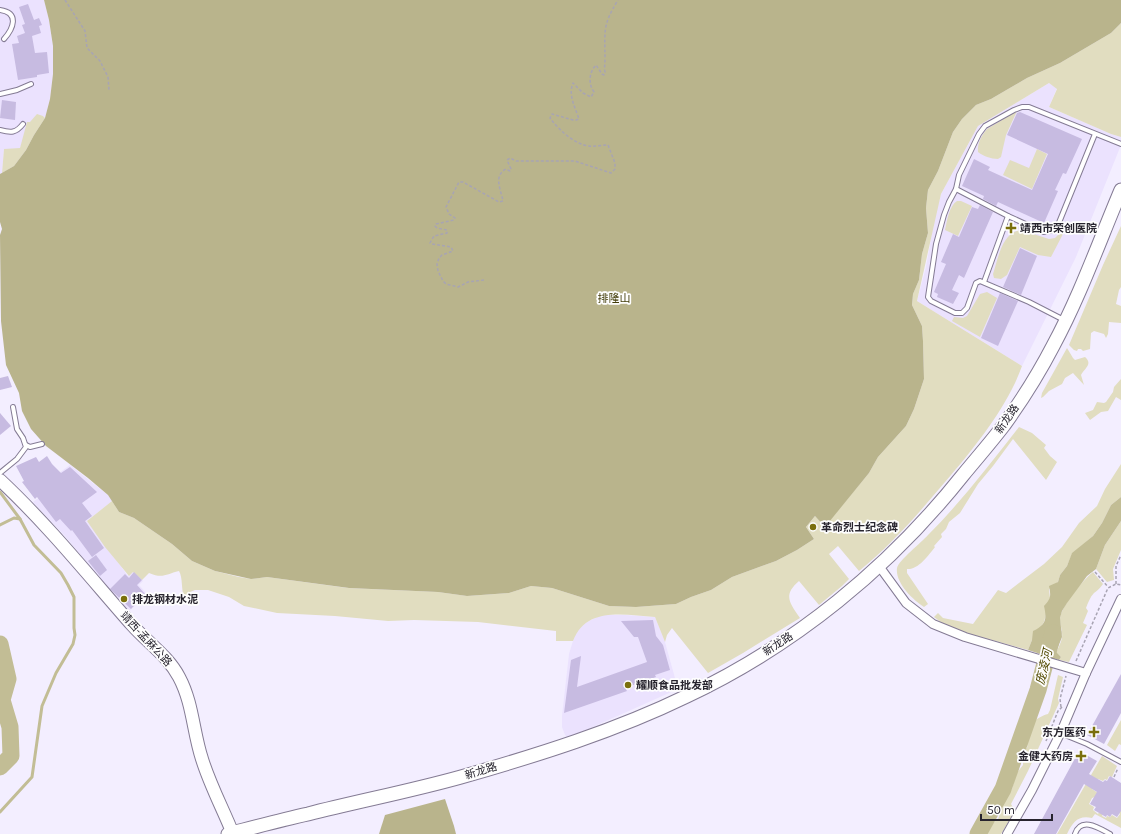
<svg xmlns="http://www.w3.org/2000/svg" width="1121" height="834" font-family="Karla,'Noto Sans SC',sans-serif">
	<rect width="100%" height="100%" fill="#f3eeff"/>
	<g fill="#ebe2fe">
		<polygon points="0,0 44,0 49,20 53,46 53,74 50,99 45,118 43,116 26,129 20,149 4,149 2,173 0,174"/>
		<polygon points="1049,83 1057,88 1049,107 1111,134 1121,137 1121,145 1076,257 1022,366 917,301 926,267 935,216 941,194 978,126"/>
		<polygon points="70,465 108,495 112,501 87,521 128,576 133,571 143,581 139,585 147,594 128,612 65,536 33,502 58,483 55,476"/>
		<polygon points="601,615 625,615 655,617 665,642 678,689 568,738 565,735 562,727 562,716 569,654 573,641 576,631 585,623"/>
	</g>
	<g fill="#e1ddc0">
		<path d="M1121 23V137L1111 134 1049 107 1057 89 1049 83 978 126 941 194 917 301 1022 366C1008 405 978 443 951 475 922 509 894 543 859 571L838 546 829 554 849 579 842 586 819 605 799 581C783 595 789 602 800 618L743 653 708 673 672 628 667 635 665 642 655 617C625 615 586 606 573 641H556V631L478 622 414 620 388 621 335 616 277 613 244 606 229 597 208 590H195L190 592 184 597C181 589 183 578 179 571 166 574 163 579 149 573L142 580 133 572 129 576 105 547 87 521 112 501 119 512 134 518 172 544 192 561 215 571 239 577 251 579 267 577 348 588 438 592 467 596 509 593 531 586 552 588 609 606 636 607 676 604 691 597 711 590 732 577 776 561 797 550 814 539 806 527 815 516 825 526 869 473 878 457 906 426 914 409 924 379 923 341 922 326 912 305 913 294 919 280 922 254 928 233 926 208 928 190 938 171 953 132 962 119 976 105 991 99 1027 78 1060 63 1111 33Z"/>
		<path d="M1017 111 1006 135 1001 157 998 159C991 159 983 156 978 152 977 143 982 135 987 129Z"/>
		<polygon points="37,114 43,116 45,118 34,135 26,150 14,166 2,173 4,149 20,148 27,122 30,122"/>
		<polygon points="1037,149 1047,154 1032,189 1003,175 1010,160 1029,168"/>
		<path d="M957 201H961L972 206 958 236 945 230C947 221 949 206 957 201Z"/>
		<polygon points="1121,226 1121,287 1119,290 1116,304 1121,306 1121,323 1109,322 1108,334 1106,338 1104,334 1094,331 1091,333 1090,349 1083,351 1081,349 1078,349 1077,351 1074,350 1069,345 1103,265"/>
		<path d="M1021 230 1049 239 1055 238 1059 234H1063L1051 257 1038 255 1020 247 1007 275 1001 279 994 278 993 274C998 259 1002 232 1021 230Z"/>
		<polygon points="987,292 997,298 980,337 952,321 954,317 963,318 967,316 980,294"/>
		<path d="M1067 348 1073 358 1075 360 1085 357C1093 364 1085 368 1081 375L1084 385 1073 373 1065 378 1062 384 1049 391 1043 397 1041 398 1042 393Z"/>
		<polygon points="1121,379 1121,400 1116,397 1108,411 1101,412 1090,420 1085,413 1093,410 1097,402 1104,403 1106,402 1113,392 1114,387"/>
		<path d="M1019 427 1032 433 1046 445 1044 448 1050 456 1057 462 1046 480 1013 439 993 466 978 484 960 513 949 522 946 529 941 534 942 537 934 546 935 547C928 556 918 570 907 569V573L928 604 924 607C913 600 895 583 897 568 899 560 922 542 928 535 962 501 990 464 1019 427Z"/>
		<polygon points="1121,464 1121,497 1111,505 1102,523 1093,536 1072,554 1067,566 1060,575 1058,582 1049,589 1050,598 1044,622 1032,640 1028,650 966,633 942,623 934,617 938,613 943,618 973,624 998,590 1006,593 1044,564 1062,547 1079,523 1097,506 1105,489"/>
		<polygon points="1121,521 1121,550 1113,569 1114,580 1107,582 1096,569 1105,545"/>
		<path d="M1093 572 1103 584C1100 588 1098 590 1094 593 1090 597 1088 603 1086 608L1088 611 1083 623 1087 625 1069 662 1059 660 1061 657 1056 653C1058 648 1061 643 1062 638 1063 632 1060 625 1060 619 1061 606 1083 580 1093 572Z"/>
		<path d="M1058 675 1063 677 1058 699 1059 703 1028 771 1011 804 1015 811 1001 834H984L989 826 998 819 1007 796 1012 789 1016 774 1023 765V762L1020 755V751L1022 749 1027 748C1028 744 1026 743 1026 739 1025 726 1037 717 1048 714L1050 710Z"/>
		<polygon points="1121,720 1121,745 1119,744 1115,751 1107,745"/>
		<path d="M1102 756 1117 766 1112 777 1109 776 1107 780 1105 779 1103 781 1098 779 1092 789 1101 795 1092 798 1089 804 1094 807 1093 810 1098 814 1101 809 1104 812 1102 816 1106 818 1107 816 1110 817 1112 815 1117 818 1120 814 1118 812 1121 806V828L1095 814 1092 818C1078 815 1073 822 1067 834H1057Z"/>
	</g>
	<g fill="#b9b48c">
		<polygon points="44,0 1121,0 1121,23 1111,33 1060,63 1027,78 991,99 976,105 962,119 953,132 938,171 928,190 926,208 928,233 922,254 919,280 913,294 912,305 922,326 923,341 924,379 914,409 906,426 878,457 869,473 825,527 815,516 806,527 814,539 797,550 776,561 732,577 711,590 691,597 676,604 636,607 609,606 552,588 531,586 509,593 467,596 438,592 349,588 267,577 251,579 215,571 192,561 172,544 134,518 119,512 108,495 88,478 46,446 31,429 22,411 19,393 6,365 1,321 0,235 2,229 0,222 0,174 14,166 26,150 34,135 45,118 50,99 53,74 53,46 49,20"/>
		<polygon points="445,799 454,826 456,834 379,834 385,815"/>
	</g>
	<path fill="#c2bd95" d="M1121 497V521L1105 545 1096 569 1087 576 1067 603 1062 611 1060 618 1062 637 1056 652 1061 657 1059 660 1028 650 1032 640 1033 631C1046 625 1047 619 1044 606 1051 598 1051 596 1049 586L1058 582 1060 575 1067 566 1072 553 1093 536 1102 523 1111 505Z"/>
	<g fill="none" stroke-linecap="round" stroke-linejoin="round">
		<g stroke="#c2bd95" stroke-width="3">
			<polyline points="0,492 20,519 34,545 61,573 68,585 74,597 74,628 75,635 73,644 56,673 42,706 32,777 0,812"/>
			<polyline points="0,525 14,518 20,519"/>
		</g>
		<g stroke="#c2bd95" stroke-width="17">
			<polyline points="0,644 8,679 2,700 10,727 11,756 0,767"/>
			<polyline points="978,834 1003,789 1038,690 1053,633"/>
		</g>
	</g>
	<g fill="#c7bbe1">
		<polygon points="28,4 34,20 39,18 42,25 39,26 41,33 32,36 35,53 47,52 49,73 37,75 37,77 18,80 12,44 19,43 17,36 25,33 22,25 25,24 19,7"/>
		<polygon points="2,100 16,102 15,120 0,118"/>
		<polygon points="1020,112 1082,139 1066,174 1063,173 1055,190 1058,191 1044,223 998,202 996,206 983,199 984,196 962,186 974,159 990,167 988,170 1032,190 1048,154 1007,135 1017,113"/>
		<polygon points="980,205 993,212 964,278 959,275 952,290 959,293 953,304 937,297 938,294 934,292 946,264 941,262 953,234 959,237 972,207 978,209"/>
		<polygon points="1020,248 1037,256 1021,295 1003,287"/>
		<polygon points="1000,293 1018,301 998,346 981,338"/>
		<polygon points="8,376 12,387 0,390 0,378"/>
		<polygon points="0,413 11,426 0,435"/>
		<polygon points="47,456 52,464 61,473 70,467 97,492 82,503 92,516 85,521 104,548 92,557 72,530 71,531 60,519 56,522 37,497 35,499 22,482 24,481 16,466 36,457 39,462"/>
		<polygon points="96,555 107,570 100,576 88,561"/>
		<polygon points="134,572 142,580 137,585 145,594 131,609 110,589 125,574 129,578"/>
		<polygon points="653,620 656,636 663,645 670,670 655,675 656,677 625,688 627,691 564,713 571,660 581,656 577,687 647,662 638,637 634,637 621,621"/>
		<polygon points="1121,674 1121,713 1104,744 1087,735"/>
		<polygon points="1079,751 1097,761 1089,774 1103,782 1105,780 1107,781 1110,776 1121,783 1121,811 1117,817 1112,814 1110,817 1107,815 1106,817 1094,810 1096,807 1090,804 1097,792 1084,784 1056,834 1034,834"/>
	</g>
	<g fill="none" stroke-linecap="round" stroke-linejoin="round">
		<g stroke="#847b94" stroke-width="6">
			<g id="lane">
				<path d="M0 10C20 13 13 29 4 39"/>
				<polyline points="0,94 17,90 31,84"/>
				<path d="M0 130C11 133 16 133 23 124"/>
				<path d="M956 189 1008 216 1043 232C1050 232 1053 230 1058 225L1095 134"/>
				<polyline points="984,282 1008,216"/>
				<polyline points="1064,320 1029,302 980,281 976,283 967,308 962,313 955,313 931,301 928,297 936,244 944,215 949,202 956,189 959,175 979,134 985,126 1014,110 1022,107 1029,107 1121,144"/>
				<polyline points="26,445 30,447 42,444"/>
				<polyline points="0,473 17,459 26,447 23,438 17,429 13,407"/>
				<polyline points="1065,735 1087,744 1121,762"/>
				<path d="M1075 834C1081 816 1099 828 1110 834"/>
			</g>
		</g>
		<g stroke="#847b94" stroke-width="10">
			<g id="street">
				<polyline points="879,566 906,603 933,624 965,637 1086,673"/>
				<polyline points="1007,834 1032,790 1061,732 1086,673 1121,599"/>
			</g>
		</g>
		<g stroke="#847b94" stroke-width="14">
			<path id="secondary" d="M0 480C48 525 89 576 132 625 148 643 168 656 179 677 193 703 193 732 202 759 210 785 223 809 233 834"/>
		</g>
		<g stroke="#847b94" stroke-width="15">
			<path id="primary" d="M228 834C255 827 281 820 308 814 359 801 411 791 461 777 538 755 615 731 687 696 795 645 889 568 963 475 977 458 991 442 1004 425 1022 400 1039 373 1053 346 1080 296 1099 242 1121 190"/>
		</g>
		<g stroke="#a8a4b3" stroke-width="1.5" stroke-dasharray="3 2" stroke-linecap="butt">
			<polyline points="65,0 85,31 87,48 100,61 108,77 109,90"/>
			<path d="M484 280 468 282 458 287 446 284 443 281 438 271 437 264 439 258 442 255 453 251 451 247 432 244 430 243 434 236 447 233V230L437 228 435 226 436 224 454 220 455 218 449 214 446 207 459 182H463L499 202 503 201C501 190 493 176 506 169L510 171 511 169 507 160 510 158 516 161H575L611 173 615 169V163L608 145C602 145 595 147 589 146 574 144 559 130 550 118L552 114 573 120H576L579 119C575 107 568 95 573 83L583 93 591 97 594 92C588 84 589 72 596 65L602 74 604 75 605 72C604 68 605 64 605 60 605 31 602 26 618 0"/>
			<polyline points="1095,572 1108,587"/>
			<polyline points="1116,584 1116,566 1121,555"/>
			<polyline points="1076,661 1108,588 1116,584 1121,585"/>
			<polyline points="1061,707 1060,699 1066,676"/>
			<polyline points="1046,741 1058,711 1062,707"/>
			<polyline points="1114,777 1118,768"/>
		</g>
		<use href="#lane" stroke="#fff" stroke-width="4"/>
		<use href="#street" stroke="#fff" stroke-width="8"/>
		<use href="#secondary" stroke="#fff" stroke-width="12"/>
		<use href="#primary" stroke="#fff" stroke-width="13"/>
	</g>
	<g fill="#7a6f0c" stroke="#fefefe" stroke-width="1.5">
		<path d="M1009 222h4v4h4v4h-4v4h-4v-4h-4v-4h4z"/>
		<circle cx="813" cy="527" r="4"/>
		<circle cx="124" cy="599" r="4"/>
		<circle cx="628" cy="685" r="4"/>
		<path d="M1092 726h4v4h4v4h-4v4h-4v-4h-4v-4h4z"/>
		<path d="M1079 750h4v4h4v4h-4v4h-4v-4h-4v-4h4z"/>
	</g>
	<g text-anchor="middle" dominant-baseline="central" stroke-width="3.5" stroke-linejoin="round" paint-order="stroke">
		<g font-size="11" font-weight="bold" fill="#27242e" stroke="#fefefe" text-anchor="start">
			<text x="1020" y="228">靖西市荣创医院</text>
			<text x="821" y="527">革命烈士纪念碑</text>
			<text x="132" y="599">排龙钢材水泥</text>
			<text x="636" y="685">耀顺食品批发部</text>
			<text x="1086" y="732" text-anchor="end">东方医药</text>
			<text x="1073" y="756" text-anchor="end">金健大药房</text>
		</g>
		<g font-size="11" fill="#423c09" stroke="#fefefe">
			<text x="614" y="298">排隆山</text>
		</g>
		<g font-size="11" fill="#27242e" stroke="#fefefe">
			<text transform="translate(1007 419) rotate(-55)">新龙路</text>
			<text transform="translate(146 639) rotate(47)">靖西-孟麻公路</text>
			<text transform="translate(778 644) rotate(-33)">新龙路</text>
			<text transform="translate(481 771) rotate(-17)">新龙路</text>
		</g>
		<g font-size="12" font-style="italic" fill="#514900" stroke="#fefefe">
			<text transform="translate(1044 667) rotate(-77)">庞凌河</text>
		</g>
	</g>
	<path d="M981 814v6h71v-6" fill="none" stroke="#27242e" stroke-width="2"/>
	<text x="987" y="814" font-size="12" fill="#27242e" stroke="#fefefe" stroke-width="3" paint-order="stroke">50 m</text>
</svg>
